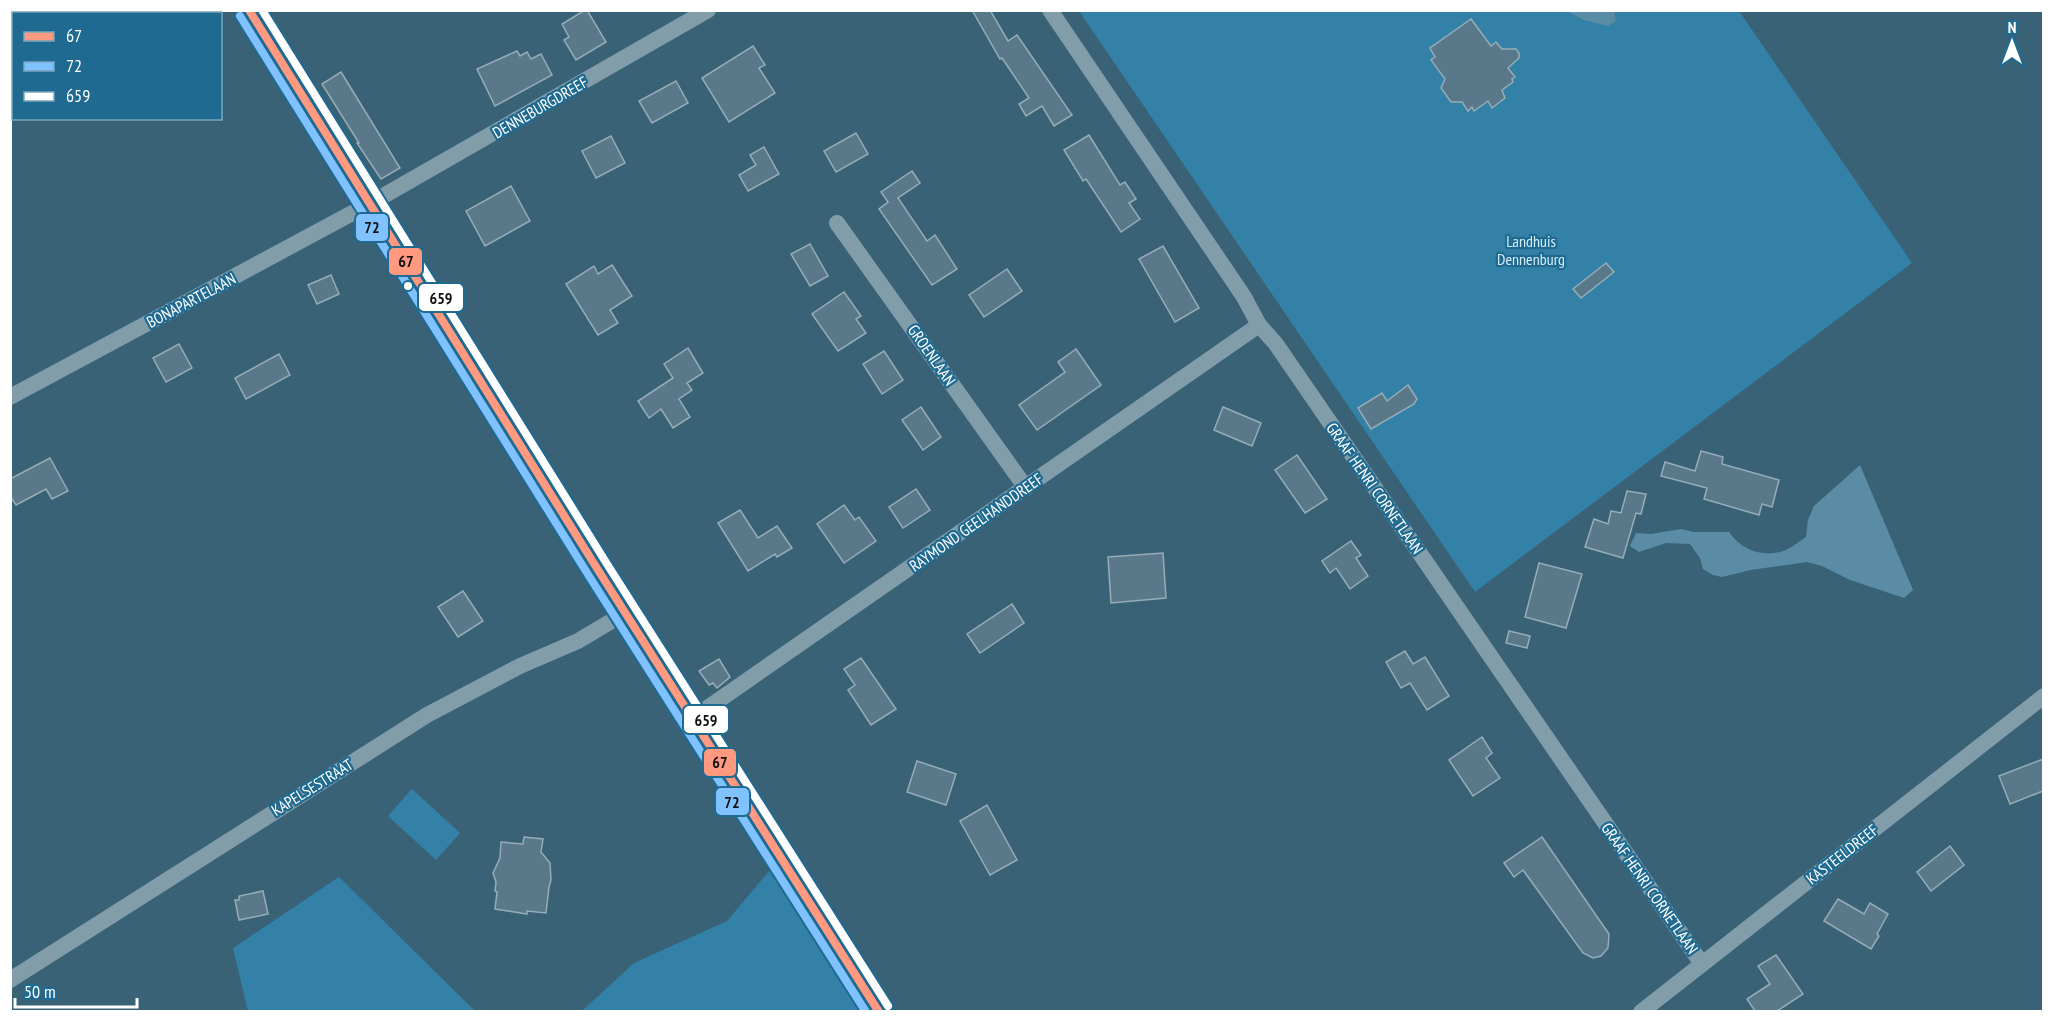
<svg xmlns="http://www.w3.org/2000/svg" width="2054" height="1022" font-family="'PT Sans Narrow',sans-serif">
	<rect width="100%" height="100%" fill="#396277"/>
	<g fill="#3381a7">
		<polygon points="1079,11 1739,11 1912,263 1475,592"/>
		<polygon points="412,789 460,833 436,860 388,816"/>
		<polygon points="770,870 859,1011 582,1011 634,963 727,921"/>
		<polygon points="339,877 475,1011 248,1011 233,948"/>
	</g>
	<g fill="#5b8ca5">
		<polygon points="1567,11 1614,11 1616,21 1608,26 1584,20"/>
		<path d="M1860 465 1913 590 1904 598 1850 580 1822 566 1807 562 1751 570 1722 577 1713 575 1703 569 1700 558 1690 544 1666 543 1639 552 1630 546 1636 533 1651 534 1681 529 1693 532H1729C1740 549 1761 557 1780 552 1789 550 1798 542 1806 537L1808 520 1814 506Z"/>
	</g>
	<g fill="#59798a" stroke="#96adb8" stroke-width="1.5">
		<polygon points="585,10 587,10 606,42 576,60 564,40 569,37 562,24"/>
		<polygon points="972,10 990,10 1008,41 1017,35 1072,115 1054,126 1042,106 1026,116 1019,104 1029,98 1002,58 1000,59"/>
		<polygon points="1471,19 1491,46 1496,42 1502,49 1516,49 1519,53 1519,58 1508,68 1515,77 1512,79 1513,82 1502,90 1505,98 1492,108 1488,101 1474,111 1472,107 1468,111 1462,102 1451,102 1441,88 1445,79 1431,60 1435,57 1430,48"/>
		<polygon points="753,46 765,65 759,68 775,93 729,122 702,78"/>
		<polygon points="517,51 520,56 527,52 531,59 541,54 552,75 495,106 477,69"/>
		<polygon points="341,72 400,168 381,179 357,143 359,143 322,84"/>
		<polygon points="676,81 688,103 652,123 639,101"/>
		<polygon points="856,133 868,154 836,172 824,151"/>
		<polygon points="1089,135 1120,185 1125,182 1136,199 1129,203 1140,219 1121,232 1086,179 1083,181 1064,150"/>
		<polygon points="611,136 625,163 596,178 582,151"/>
		<polygon points="764,147 779,174 748,191 739,175 756,165 750,155"/>
		<polygon points="912,171 920,183 898,198 927,241 935,235 957,269 932,285 879,209 888,202 881,192"/>
		<polygon points="511,186 530,221 485,246 466,211"/>
		<polygon points="810,244 828,276 810,286 791,254"/>
		<polygon points="1163,246 1199,308 1175,322 1139,259"/>
		<polygon points="1606,263 1614,272 1581,298 1573,289"/>
		<polygon points="612,265 632,296 610,310 618,323 598,335 566,284 594,266 598,274"/>
		<polygon points="1007,269 1022,291 984,317 969,295"/>
		<polygon points="331,275 339,294 317,304 308,285"/>
		<polygon points="844,292 861,316 856,319 866,333 838,351 812,314"/>
		<polygon points="179,344 192,368 166,382 153,358"/>
		<polygon points="688,348 703,373 687,383 692,390 679,399 690,417 673,428 661,409 649,418 638,401 673,378 664,364"/>
		<polygon points="1076,349 1101,385 1037,430 1019,405 1065,372 1058,362"/>
		<polygon points="884,351 903,380 882,394 863,364"/>
		<polygon points="279,354 290,375 246,399 235,378"/>
		<polygon points="1408,385 1417,399 1414,404 1371,429 1358,408 1382,393 1387,401"/>
		<polygon points="921,407 941,437 923,450 902,420"/>
		<polygon points="1223,407 1261,423 1252,446 1214,430"/>
		<polygon points="1701,451 1723,457 1722,464 1779,480 1772,507 1762,504 1759,515 1704,499 1707,488 1661,476 1665,462 1695,471"/>
		<polygon points="1297,455 1327,499 1305,513 1275,470"/>
		<polygon points="50,458 68,491 52,499 46,489 16,505 10,496 10,479"/>
		<polygon points="916,489 930,510 903,528 889,507"/>
		<polygon points="1627,491 1646,494 1641,514 1636,513 1623,558 1585,547 1594,519 1608,524 1611,511 1621,513"/>
		<polygon points="844,505 855,520 859,517 876,541 844,563 817,524"/>
		<polygon points="740,510 758,538 777,526 792,548 777,557 775,554 748,571 718,523"/>
		<polygon points="1351,541 1361,555 1356,558 1368,576 1350,589 1336,568 1330,573 1322,561"/>
		<polygon points="1163,553 1166,598 1111,603 1108,557"/>
		<polygon points="1539,563 1582,574 1566,628 1525,617"/>
		<polygon points="463,591 483,621 458,637 438,607"/>
		<polygon points="1012,604 1024,623 980,653 967,634"/>
		<polygon points="1509,631 1530,636 1527,648 1506,643"/>
		<polygon points="1405,651 1413,664 1425,657 1449,696 1427,710 1410,683 1401,688 1386,662"/>
		<polygon points="861,658 896,709 871,725 848,690 855,685 844,669"/>
		<polygon points="719,659 730,677 717,688 713,683 709,685 699,671"/>
		<polygon points="1482,737 1492,753 1486,758 1500,778 1473,796 1449,760"/>
		<polygon points="2043,759 2043,791 2010,804 1999,776"/>
		<polygon points="917,761 956,774 946,805 907,792"/>
		<polygon points="987,805 1017,860 990,875 960,821"/>
		<polygon points="524,837 543,839 541,852 550,863 551,880 549,887 546,913 527,911 527,914 495,909 497,892 495,891 496,882 493,873 500,858 501,842 523,844"/>
		<polygon points="1542,837 1609,934 1608,948 1601,956 1593,958 1583,953 1523,870 1514,877 1504,863"/>
		<polygon points="1950,846 1964,865 1931,891 1917,872"/>
		<polygon points="263,891 268,914 239,920 235,900 239,900 239,896"/>
		<polygon points="1838,899 1864,914 1870,903 1888,914 1877,934 1879,936 1871,949 1824,921"/>
		<polygon points="1776,955 1803,994 1777,1011 1755,1011 1747,999 1770,984 1758,966"/>
	</g>
	<g fill="none" stroke-linecap="round" stroke-linejoin="round">
		<g stroke="#819daa" stroke-width="16">
			<polyline points="1050,10 1244,297 1259,325 1276,344 1702,964"/>
			<polyline points="837,223 1026,488"/>
			<polyline points="10,397 371,203 708,10"/>
			<polyline points="693,718 1259,325"/>
			<polyline points="10,980 427,715 520,666 578,641 625,613"/>
			<polyline points="1641,1012 2044,696"/>
		</g>
		<polyline stroke="#8da5b2" stroke-width="26" points="249,10 598,570 879,1012"/>
		<g stroke="#1f6a91" stroke-width="12">
			<polyline id="bus-1" points="249,10 598,570 879,1012"/>
		</g>
		<g stroke="#1f6a91" stroke-width="12">
			<polyline id="bus-2" points="240,16 589,576 866,1012"/>
		</g>
		<g stroke="#1f6a91" stroke-width="12">
			<polyline id="bus-3" points="262,10 607,564 888,1006"/>
		</g>
		<use href="#bus-1" stroke="#ff9980" stroke-width="8"/>
		<use href="#bus-2" stroke="#80c2ff" stroke-width="8"/>
		<use href="#bus-3" stroke="#fff" stroke-width="8"/>
	</g>
	<circle fill="#fff" stroke="#1f6a91" stroke-width="2" cx="408" cy="286" r="5"/>
	<g text-anchor="middle" dominant-baseline="central" stroke-width="4.5" stroke-linejoin="round" paint-order="stroke">
		<g font-size="16" fill="#fff" stroke="#1f6a91">
			<text transform="translate(540 107) rotate(-30)">DENNEBURGDREEF</text>
			<text transform="translate(191 300) rotate(-28)">BONAPARTELAAN</text>
			<text transform="translate(932 355) rotate(55)">GROENLAAN</text>
			<text transform="translate(1375 488) rotate(55)">GRAAF HENRI CORNETLAAN</text>
			<text transform="translate(976 522) rotate(-35)">RAYMOND GEELHANDDREEF</text>
			<text transform="translate(312 787) rotate(-32)">KAPELSESTRAAT</text>
			<text transform="translate(1842 854) rotate(-38)">KASTEELDREEF</text>
			<text transform="translate(1650 888) rotate(55)">GRAAF HENRI CORNETLAAN</text>
		</g>
		<g font-size="16" fill="#d6eefa" stroke="#1f6a91">
			<text x="1531" y="241">Landhuis<tspan x="1531" dy="18">Dennenburg</tspan></text>
		</g>
	</g>
	<g stroke="#1f6a91" stroke-width="2">
		<rect x="355" y="213" width="34" height="29" rx="6" fill="#80c2ff"/>
		<rect x="388" y="247" width="35" height="29" rx="6" fill="#ff9980"/>
		<rect x="418" y="283" width="46" height="29" rx="6" fill="#fff"/>
		<rect x="683" y="705" width="46" height="29" rx="6" fill="#fff"/>
		<rect x="703" y="748" width="34" height="29" rx="6" fill="#ff9980"/>
		<rect x="715" y="787" width="35" height="29" rx="6" fill="#80c2ff"/>
	</g>
	<g font-size="16" text-anchor="middle" font-weight="bold" fill="#111">
		<text x="372" y="233">72</text>
		<text x="406" y="267">67</text>
		<text x="441" y="304">659</text>
		<text x="706" y="726">659</text>
		<text x="720" y="768">67</text>
		<text x="732" y="808">72</text>
	</g>
	<rect width="2054" height="1022" fill="none" stroke="#ffffff" stroke-width="24"/>
	<rect x="12" y="12" width="210" height="108" fill="#1f6a91" stroke="#79a6bd" stroke-width="1.5"/>
	<rect x="24" y="32" width="30" height="9" fill="#ff9980" stroke="#79a6bd" stroke-width="1.5"/>
	<text x="66" y="42" font-size="18" fill="#ffffff">67</text>
	<rect x="24" y="62" width="30" height="9" fill="#80c2ff" stroke="#79a6bd" stroke-width="1.5"/>
	<text x="66" y="72" font-size="18" fill="#ffffff">72</text>
	<rect x="24" y="92" width="30" height="9" fill="#ffffff" stroke="#79a6bd" stroke-width="1.5"/>
	<text x="66" y="102" font-size="18" fill="#ffffff">659</text>
	<g transform="translate(2012 42)" stroke="#1f6a91" stroke-width="4.5" paint-order="stroke">
	<path d="M0-4.5L10 22L0 15L-10 22Z" fill="#ffffff"/>
	<text y="-9" font-size="16" font-weight="bold" text-anchor="middle" fill="#ffffff">N</text>
	</g>
	<path d="M15 998v9h122v-9" fill="none" stroke="#ffffff" stroke-width="3"/>
	<text x="24" y="998" font-size="18" fill="#ffffff" stroke="#1f6a91" stroke-width="4.5" paint-order="stroke">50 m</text>
</svg>
